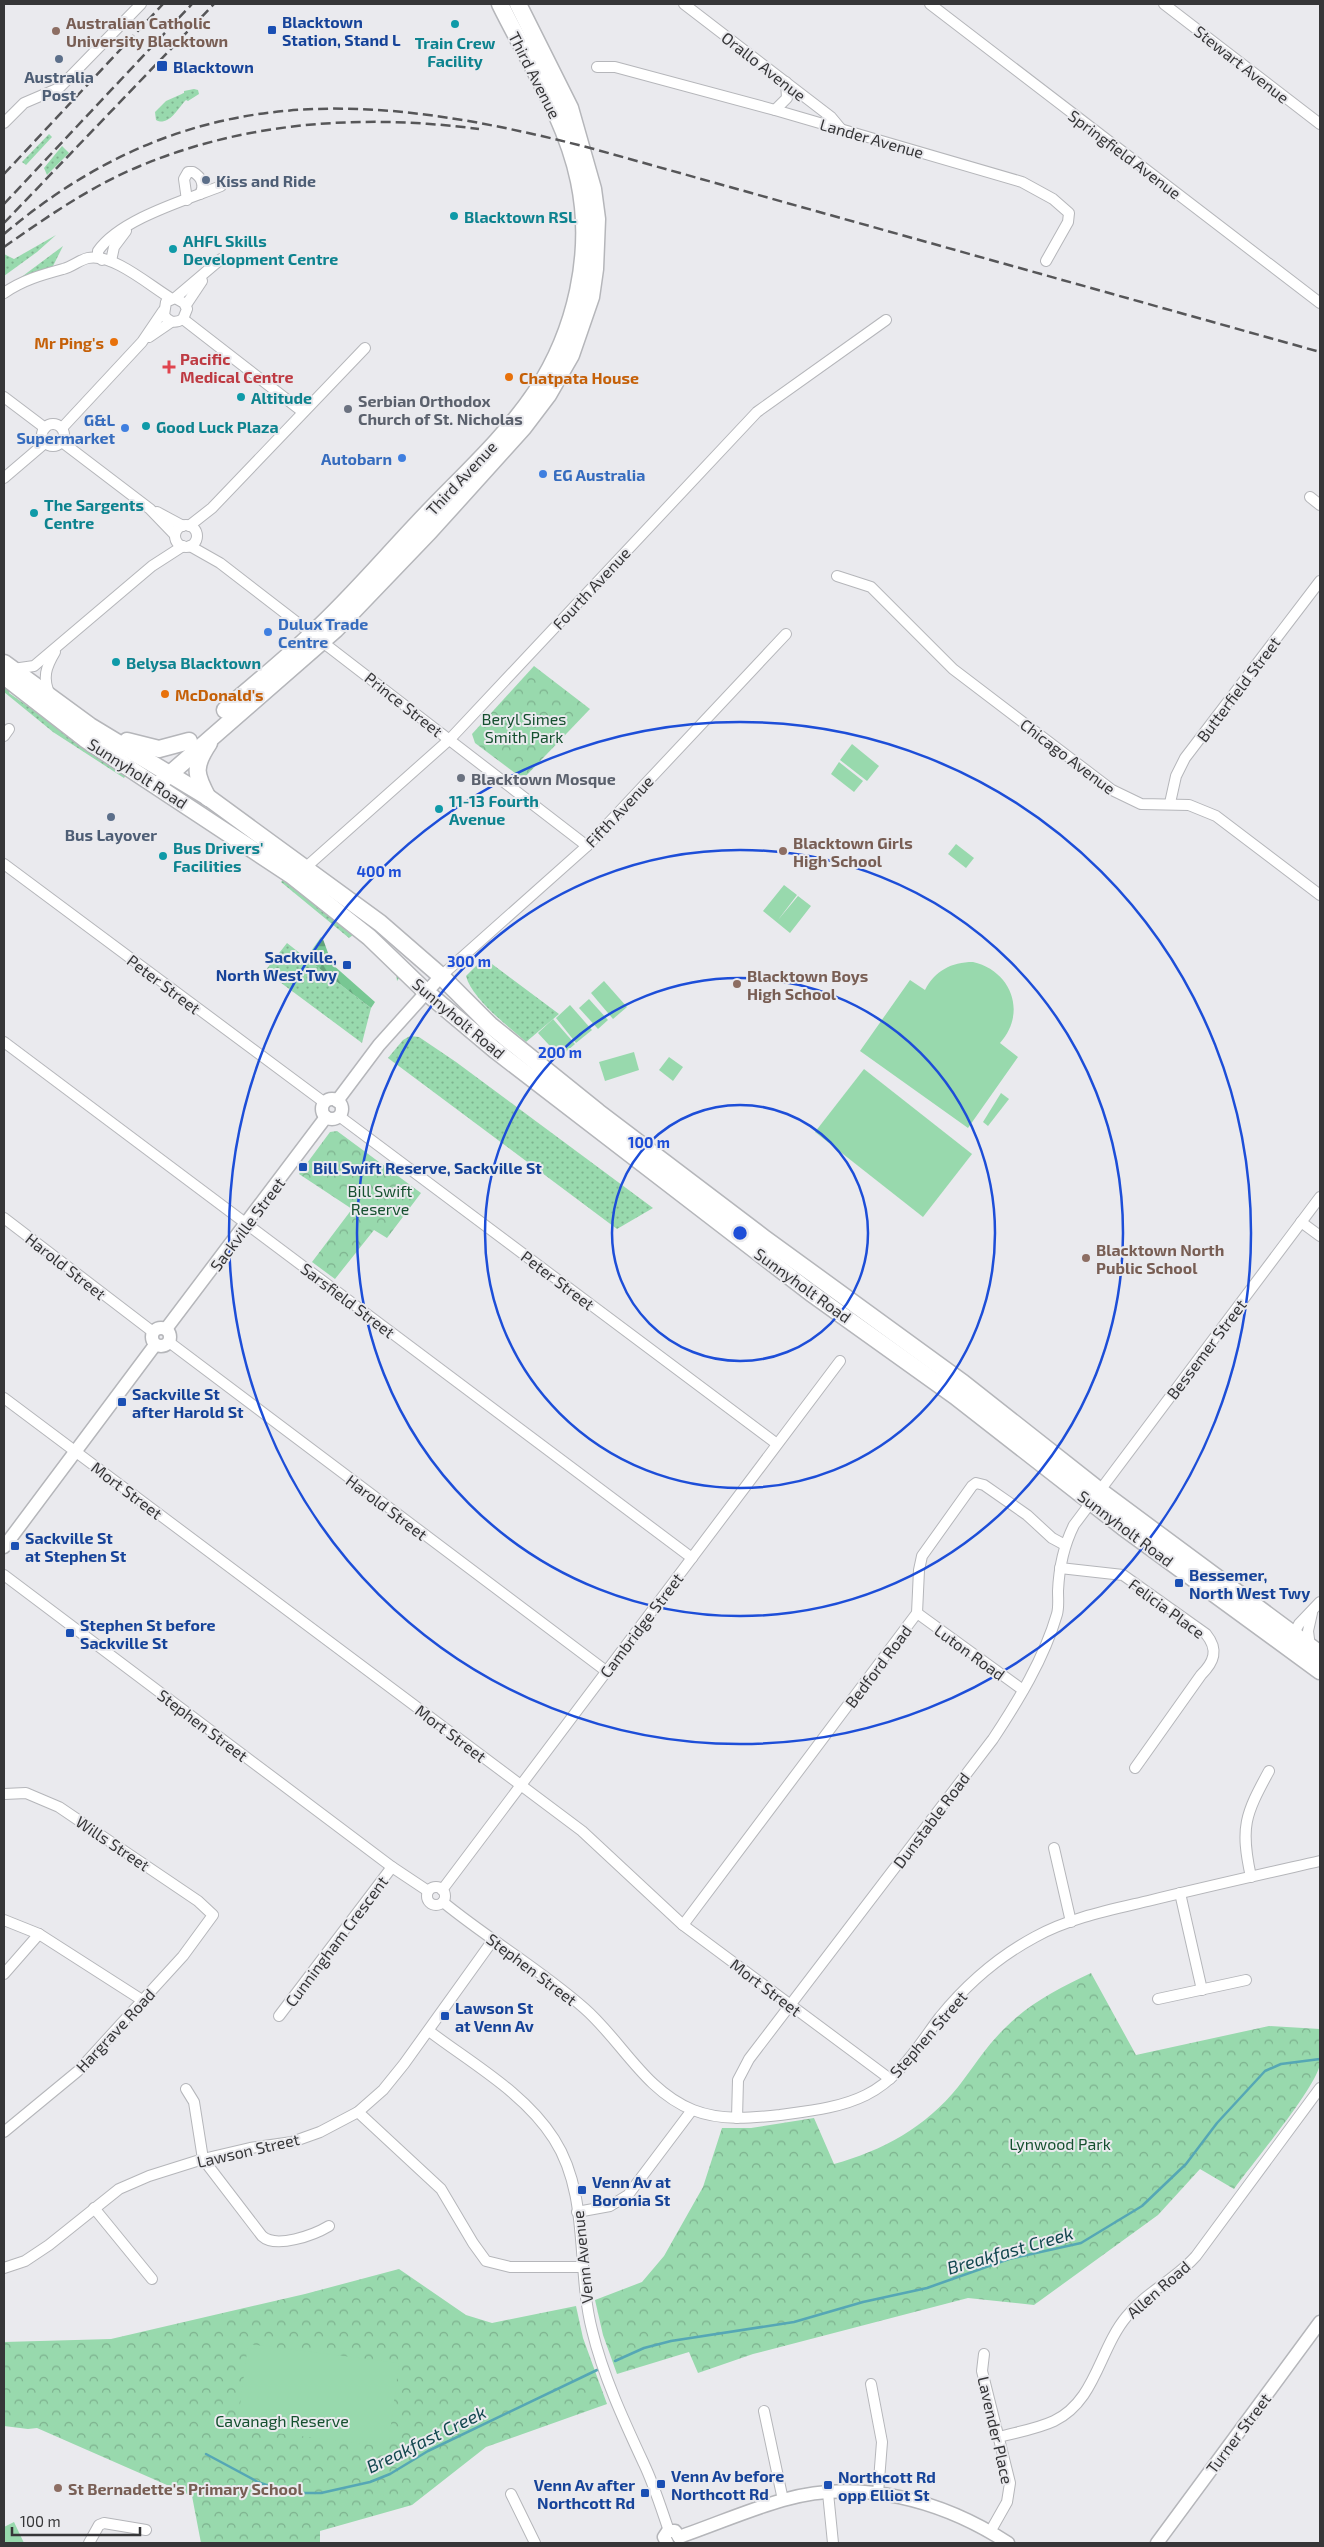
<svg xmlns="http://www.w3.org/2000/svg" width="1324" height="2547" font-family="'Exo 2',sans-serif">
	<defs>
		<pattern id="grass-dots" width="8" height="8" patternUnits="userSpaceOnUse" patternTransform="scale(1.25)"><rect width="8" height="8" fill="#98d9ad"/><path d="M2 2h.1M6 6h.1" fill="none" stroke="#7db18e" stroke-width="1.8" stroke-linecap="round"/></pattern>
		<pattern id="forest-firs" width="22" height="20" patternUnits="userSpaceOnUse" patternTransform="scale(1.25)"><rect width="22" height="20" fill="#78c793"/><path d="M5 1l3.5 6h-7zM16 11l3.5 6h-7z" fill="#63a279"/></pattern>
		<pattern id="park-crowns" width="20" height="18" patternUnits="userSpaceOnUse" patternTransform="scale(1.25)"><rect width="20" height="18" fill="#98d9ad"/><path d="M2 6a3 3 0 1 1 6 0M12 15a3 3 0 1 1 6 0" fill="none" stroke="#7db18e"/></pattern>
	</defs>
	<rect width="100%" height="100%" fill="#eaeaee"/>
	<g fill="url(#grass-dots)">
		<path d="M194 89 198 90 199 94 188 101 186 100C178 108 169 127 156 120L155 112 166 101 184 93V91Z"/>
		<polygon points="49,134 52,137 26,165 22,162"/>
		<polygon points="62,146 69,153 47,175 44,168"/>
		<polygon points="56,235 37,252 4,276 4,254 14,259"/>
		<polygon points="63,246 51,270 4,290"/>
		<polygon points="4,685 10,690 9,693 126,775 124,778 53,732 4,692"/>
		<polygon points="283,880 353,933 401,976 397,981 396,973 353,935 349,938 281,882"/>
		<polygon points="321,937 323,939 307,959 371,1008 362,1043 265,971 287,943 306,958"/>
		<path d="M484 958 559 1014 526 1042C508 1026 472 999 466 976Z"/>
		<polygon points="410,1036 419,1037 456,1062 653,1208 617,1229 388,1058 403,1040"/>
	</g>
	<polygon fill="url(#forest-firs)" points="323,939 332,964 375,1002 371,1008 307,959"/>
	<g fill="url(#park-crowns)">
		<polygon points="534,666 590,709 523,779 475,743 472,734"/>
		<polygon points="337,1131 421,1193 387,1238 374,1230 335,1279 312,1262 352,1209 299,1174 330,1132"/>
		<path d="M1091 1973 1136 2055 1269 2026 1320 2029C1320 2040 1322 2053 1320 2064 1316 2088 1251 2165 1234 2189L1200 2169 1158 2215 1034 2305 968 2298 753 2354 698 2373 689 2352 617 2374 603 2335 595 2300 642 2282 664 2256 703 2187 722 2128H751L814 2118 834 2164C882 2151 926 2127 958 2087 973 2068 987 2045 1005 2028 1031 2002 1058 1989 1091 1973Z"/>
		<polygon points="399,2269 466,2315 492,2323 576,2306 583,2338 607,2404 486,2447 412,2505 320,2531 320,2543 201,2543 192,2496 37,2428 28,2429 4,2426 4,2342 111,2339 305,2294"/>
	</g>
	<g fill="#98d9ad">
		<polygon points="852,744 879,766 867,781 840,760"/>
		<polygon points="839,762 863,781 854,792 831,774"/>
		<polygon points="956,844 974,858 966,868 948,854"/>
		<polygon points="784,885 797,895 778,920 798,896 811,906 790,933 763,911"/>
		<path d="M973 962C1012 971 1027 1013 1000 1043L1018 1057 968 1128 860 1051 910 980 925 990C935 971 951 962 973 962Z"/>
		<polygon points="604,981 627,1007 613,1019 591,993"/>
		<polygon points="589,999 608,1020 598,1029 579,1008"/>
		<polygon points="570,1005 592,1030 576,1043 556,1018"/>
		<polygon points="553,1019 575,1044 560,1057 538,1033"/>
		<polygon points="634,1052 639,1070 605,1081 599,1062"/>
		<polygon points="669,1057 683,1067 673,1081 659,1070"/>
		<polygon points="864,1069 972,1154 923,1217 815,1132"/>
		<polygon points="1001,1093 1009,1099 988,1126 983,1122"/>
		<polygon points="248,2344 399,2363 388,2447 237,2428"/>
		<polygon points="14,2522 24,2543 4,2543 4,2527"/>
	</g>
	<g fill="none" stroke-linecap="round" stroke-linejoin="round">
		<g stroke="#55a7b5" stroke-width="2.5">
			<polyline points="615,2361 644,2348 671,2341 794,2322 863,2302 927,2288 1009,2259 1081,2243 1142,2206 1186,2164 1217,2123 1265,2071 1281,2064 1320,2059"/>
			<polyline points="206,2454 258,2482 289,2493 321,2493 370,2482 390,2474 428,2451 597,2370"/>
		</g>
		<g stroke="#b5b6ba" stroke-width="12">
			<g id="minor">
				<polyline points="684,4 831,117 841,129"/>
				<polyline points="930,4 1320,303"/>
				<polyline points="1164,4 1320,124"/>
				<polyline points="597,67 615,67 775,110 1022,182 1053,199 1069,213 1068,222 1046,261"/>
				<polyline points="775,110 787,98 786,82"/>
				<polyline points="4,123 24,103 59,88 66,81 141,4"/>
				<path d="M187 200 184 179 188 172H193C202 177 205 186 200 194"/>
				<path d="M102 260 98 256V251C120 219 186 200 221 186"/>
				<polyline points="111,261 114,247 126,231"/>
				<path d="M4 293C23 280 41 275 63 269 72 267 79 260 88 258 113 253 150 286 172 299"/>
				<path d="M175 298 184 303 187 309 183 319C175 324 168 322 164 315L166 302 175 298 221 259"/>
				<polyline points="186,305 202,281"/>
				<polyline points="183,319 303,412"/>
				<polyline points="149,337 171,322"/>
				<polyline points="4,397 45,428"/>
				<circle cx="53" cy="435" r="11"/>
				<polyline points="62,428 142,342 163,311"/>
				<polyline points="62,442 150,509 175,535"/>
				<polyline points="4,478 45,443"/>
				<polyline points="1310,497 1320,505"/>
				<polyline points="157,512 183,526"/>
				<circle cx="186" cy="536" r="11"/>
				<polyline points="189,526 212,508 365,348"/>
				<polyline points="190,546 220,563 587,846"/>
				<polyline points="837,576 871,587 953,669 1112,790 1141,804 1189,805 1216,816 1320,895"/>
				<polyline points="13,669 34,666 152,566 183,546"/>
				<path d="M50 695C42 678 46 667 55 652"/>
				<polyline points="4,736 9,729"/>
				<polyline points="1170,803 1176,776 1185,758 1320,581"/>
				<polyline points="4,864 325,1103"/>
				<polyline points="305,868 450,739 757,412 886,320"/>
				<polyline points="441,976 587,846 786,634"/>
				<polyline points="4,1042 692,1558"/>
				<polyline points="339,1116 777,1444"/>
				<polyline points="4,1218 153,1332"/>
				<polyline points="1301,1222 1320,1236"/>
				<polyline points="169,1342 606,1671"/>
				<polyline points="4,1398 582,1831 683,1925 890,2079"/>
				<path d="M1060 1568 1123 1575 1206 1634C1219 1650 1214 1662 1201 1675L1135 1768"/>
				<polyline points="4,1575 392,1867 428,1891"/>
				<polyline points="917,1613 1023,1690"/>
				<polyline points="1292,1637 1299,1624 1320,1602"/>
				<polyline points="1310,1647 1308,1631 1312,1613"/>
				<polyline points="4,1794 26,1793 59,1807 198,1901 213,1915 183,1956 78,2071 4,2132"/>
				<polyline points="1054,1848 1071,1922"/>
				<path d="M1251 1877C1240 1827 1245 1815 1269 1771"/>
				<circle cx="436" cy="1896" r="9"/>
				<polyline points="442,1890 840,1361"/>
				<polyline points="1180,1893 1202,1990"/>
				<path d="M443 1902C488 1939 540 1969 584 2008 621 2040 645 2091 693 2110 721 2121 751 2118 780 2115 809 2111 840 2108 866 2095 900 2078 918 2046 940 2017 966 1985 998 1957 1035 1937 1069 1918 1110 1910 1148 1901 1205 1887 1263 1874 1320 1861"/>
				<polyline points="4,1920 39,1934 142,2000"/>
				<polyline points="683,1925 917,1613 919,1570 922,1556 972,1486 976,1483 984,1485 1027,1515 1052,1538 1065,1545"/>
				<polyline points="4,1974 39,1934"/>
				<polyline points="1158,1999 1246,1980"/>
				<polyline points="279,2016 392,1867"/>
				<path d="M429 2031C471 2063 525 2093 554 2139 590 2195 576 2268 592 2330 603 2376 624 2421 644 2464 654 2485 661 2508 669 2531"/>
				<path d="M186 2089 194 2102 203 2159 262 2236C276 2249 314 2235 329 2226"/>
				<polyline points="358,2112 441,2189 473,2243 486,2261 510,2267 581,2267"/>
				<path d="M737 2118 738 2080 749 2059 993 1739C1018 1701 1044 1659 1057 1614 1059 1607 1058 1599 1058 1591 1059 1568 1063 1547 1074 1525L1320 1197"/>
				<polyline points="94,2208 152,2279"/>
				<polyline points="577,2212 610,2206 628,2195 692,2110"/>
				<polyline points="4,2268 25,2261 49,2245 119,2189 149,2176 203,2159 250,2148 292,2142 320,2132 358,2112 383,2090 404,2064 493,1940"/>
				<polyline points="984,2354 982,2371 1010,2483 1007,2502 990,2532"/>
				<polyline points="871,2384 882,2442 878,2493"/>
				<polyline points="764,2411 783,2500"/>
				<path d="M999 2437C1017 2432 1037 2429 1054 2421 1096 2401 1099 2349 1127 2316 1146 2292 1175 2280 1196 2256L1320 2088"/>
				<polyline points="828,2493 833,2543"/>
				<polyline points="511,2494 535,2543"/>
				<polyline points="89,2543 99,2525 104,2523 146,2530"/>
			</g>
		</g>
		<g stroke="#b5b6ba" stroke-width="15">
			<g id="tertiary">
				<circle cx="332" cy="1109" r="10"/>
				<polyline points="337,1101 379,1045 441,976"/>
				<circle cx="161" cy="1337" r="9"/>
				<polyline points="166,1329 326,1117"/>
				<polyline points="4,1547 155,1345"/>
				<path d="M679 2537C714 2525 748 2510 783 2500 860 2478 942 2500 1008 2543"/>
				<polyline points="667,2543 664,2537 668,2531 675,2531 679,2537"/>
				<polyline points="1157,2543 1320,2322"/>
			</g>
		</g>
		<g stroke="#b5b6ba" stroke-width="19">
			<g id="primary">
				<polyline points="4,663 90,726 209,798 380,923 441,976 490,1025 598,1112 764,1238 963,1383 1100,1491 1320,1654"/>
				<polyline points="4,676 85,739 291,875 369,937 426,992 495,1050 811,1293 955,1396 1123,1527 1320,1671"/>
				<path d="M225 710C255 684 285 660 313 633 350 599 383 560 418 523 457 481 504 440 536 392 576 331 594 253 579 181 566 118 528 61 500 4"/>
				<polyline points="127,741 159,749 189,741"/>
				<polyline points="163,780 336,629 430,531 523,428 548,395 571,355 591,297 595,269 597,219 593,189 570,108 518,4"/>
				<path d="M208 798C195 774 193 767 209 743"/>
			</g>
		</g>
		<use href="#minor" stroke="#fff" stroke-width="10"/>
		<use href="#tertiary" stroke="#fff" stroke-width="12"/>
		<use href="#primary" stroke="#fff" stroke-width="16"/>
		<g stroke="#565658" stroke-width="2.5" stroke-dasharray="10 5" stroke-linecap="butt">
			<polyline points="4,174 163,4"/>
			<polyline points="4,204 192,4"/>
			<polyline points="4,223 214,4"/>
			<path d="M4 234C190 77 372 91 594 149L1320 352"/>
			<path d="M4 247C47 217 91 186 140 166 247 121 365 114 479 129"/>
		</g>
	</g>
	<g fill="none" stroke="#1d4ed8" stroke-width="2.5">
		<circle cx="740" cy="1233" r="128"/>
		<circle cx="740" cy="1233" r="255"/>
		<circle cx="740" cy="1233" r="383"/>
		<circle cx="740" cy="1233" r="511"/>
	</g>
	<g fill="#0f9aa8" stroke="#eaeaee" stroke-width="2">
		<circle cx="455" cy="24" r="5"/>
		<circle cx="454" cy="216" r="5"/>
		<circle cx="173" cy="249" r="5"/>
		<circle cx="241" cy="397" r="5"/>
		<circle cx="146" cy="426" r="5"/>
		<circle cx="34" cy="513" r="5"/>
		<circle cx="116" cy="662" r="5"/>
		<circle cx="439" cy="809" r="5"/>
		<circle cx="163" cy="856" r="5"/>
	</g>
	<g fill="#1a4fb4" stroke="#eaeaee" stroke-width="2">
		<rect x="267" y="25" width="10" height="10" rx="2.5"/>
		<rect x="156" y="60" width="12" height="12" rx="2.5"/>
		<rect x="342" y="960" width="10" height="10" rx="2.5"/>
		<rect x="298" y="1162" width="10" height="10" rx="2.5"/>
		<rect x="117" y="1397" width="10" height="10" rx="2.5"/>
		<rect x="10" y="1541" width="10" height="10" rx="2.5"/>
		<rect x="1174" y="1578" width="10" height="10" rx="2.5"/>
		<rect x="65" y="1628" width="10" height="10" rx="2.5"/>
		<rect x="440" y="2011" width="10" height="10" rx="2.5"/>
		<rect x="577" y="2185" width="10" height="10" rx="2.5"/>
		<rect x="656" y="2479" width="10" height="10" rx="2.5"/>
		<rect x="823" y="2480" width="10" height="10" rx="2.5"/>
		<rect x="640" y="2488" width="10" height="10" rx="2.5"/>
	</g>
	<g fill="#8d6e63" stroke="#eaeaee" stroke-width="2">
		<circle cx="56" cy="31" r="5"/>
		<circle cx="783" cy="851" r="5"/>
		<circle cx="737" cy="984" r="5"/>
		<circle cx="1086" cy="1258" r="5"/>
		<circle cx="58" cy="2488" r="5"/>
	</g>
	<g fill="#5c6f8a" stroke="#eaeaee" stroke-width="2">
		<circle cx="59" cy="59" r="5"/>
		<circle cx="206" cy="180" r="5"/>
		<circle cx="111" cy="817" r="5"/>
	</g>
	<g fill="#e8710a" stroke="#eaeaee" stroke-width="2">
		<circle cx="114" cy="342" r="5"/>
		<circle cx="509" cy="377" r="5"/>
		<circle cx="165" cy="694" r="5"/>
	</g>
	<path fill="#e0444e" stroke="#eaeaee" stroke-width="2" d="M166.5 359.5h5v5h5v5h-5v5h-5v-5h-5v-5h5z"/>
	<g fill="#6b7280" stroke="#eaeaee" stroke-width="2">
		<circle cx="348" cy="409" r="5"/>
		<circle cx="461" cy="778" r="5"/>
	</g>
	<g fill="#3f7fe0" stroke="#eaeaee" stroke-width="2">
		<circle cx="125" cy="428" r="5"/>
		<circle cx="402" cy="458" r="5"/>
		<circle cx="543" cy="474" r="5"/>
		<circle cx="268" cy="632" r="5"/>
	</g>
	<g text-anchor="middle" dominant-baseline="central" stroke-width="4" stroke-linejoin="round" paint-order="stroke">
		<g font-size="16" font-weight="bold" fill="#164399" stroke="#eaeaee" text-anchor="start">
			<text x="282" y="21">Blacktown<tspan x="282" dy="18">Station, Stand L</tspan></text>
			<text x="173" y="66">Blacktown</text>
			<text x="337" y="956" text-anchor="end">Sackville,<tspan x="337" dy="18">North West Twy</tspan></text>
			<text x="313" y="1167">Bill Swift Reserve, Sackville St</text>
			<text x="132" y="1393">Sackville St<tspan x="132" dy="18">after Harold St</tspan></text>
			<text x="25" y="1537">Sackville St<tspan x="25" dy="18">at Stephen St</tspan></text>
			<text x="1189" y="1574">Bessemer,<tspan x="1189" dy="18">North West Twy</tspan></text>
			<text x="80" y="1624">Stephen St before<tspan x="80" dy="18">Sackville St</tspan></text>
			<text x="455" y="2007">Lawson St<tspan x="455" dy="18">at Venn Av</tspan></text>
			<text x="592" y="2181">Venn Av at<tspan x="592" dy="18">Boronia St</tspan></text>
			<text x="671" y="2475">Venn Av before<tspan x="671" dy="18">Northcott Rd</tspan></text>
			<text x="838" y="2476">Northcott Rd<tspan x="838" dy="18">opp Elliot St</tspan></text>
			<text x="635" y="2484" text-anchor="end">Venn Av after<tspan x="635" dy="18">Northcott Rd</tspan></text>
		</g>
		<g font-size="16" font-weight="bold" fill="#785e54" stroke="#eaeaee" text-anchor="start">
			<text x="66" y="22">Australian Catholic<tspan x="66" dy="18">University Blacktown</tspan></text>
			<text x="793" y="842">Blacktown Girls<tspan x="793" dy="18">High School</tspan></text>
			<text x="747" y="975">Blacktown Boys<tspan x="747" dy="18">High School</tspan></text>
			<text x="1096" y="1249">Blacktown North<tspan x="1096" dy="18">Public School</tspan></text>
			<text x="68" y="2488">St Bernadette's Primary School</text>
		</g>
		<g font-size="16" font-weight="bold" fill="#0d838f" stroke="#eaeaee" text-anchor="start">
			<text x="455" y="42" text-anchor="middle">Train Crew<tspan x="455" dy="18">Facility</tspan></text>
			<text x="464" y="216">Blacktown RSL</text>
			<text x="183" y="240">AHFL Skills<tspan x="183" dy="18">Development Centre</tspan></text>
			<text x="251" y="397">Altitude</text>
			<text x="156" y="426">Good Luck Plaza</text>
			<text x="44" y="504">The Sargents<tspan x="44" dy="18">Centre</tspan></text>
			<text x="126" y="662">Belysa Blacktown</text>
			<text x="449" y="800">11-13 Fourth<tspan x="449" dy="18">Avenue</tspan></text>
			<text x="173" y="847">Bus Drivers'<tspan x="173" dy="18">Facilities</tspan></text>
		</g>
		<g font-size="16" fill="#363638" stroke="#eaeaee">
			<text transform="translate(1242 64) rotate(38)">Stewart Avenue</text>
			<text transform="translate(764 66) rotate(38)">Orallo Avenue</text>
			<text transform="translate(535 75) rotate(63)">Third Avenue</text>
			<text transform="translate(872 138) rotate(16)">Lander Avenue</text>
			<text transform="translate(1125 154) rotate(37)">Springfield Avenue</text>
			<text transform="translate(461 478) rotate(-47)">Third Avenue</text>
			<text transform="translate(591 588) rotate(-47)">Fourth Avenue</text>
			<text transform="translate(1238 689) rotate(-53)">Butterfield Street</text>
			<text transform="translate(404 704) rotate(38)">Prince Street</text>
			<text transform="translate(1068 756) rotate(37)">Chicago Avenue</text>
			<text transform="translate(138 773) rotate(33)">Sunnyholt Road</text>
			<text transform="translate(619 811) rotate(-47)">Fifth Avenue</text>
			<text transform="translate(164 984) rotate(37)">Peter Street</text>
			<text transform="translate(459 1018) rotate(40)">Sunnyholt Road</text>
			<text transform="translate(247 1224) rotate(-53)">Sackville Street</text>
			<text transform="translate(66 1266) rotate(38)">Harold Street</text>
			<text transform="translate(558 1280) rotate(37)">Peter Street</text>
			<text transform="translate(803 1285) rotate(36)">Sunnyholt Road</text>
			<text transform="translate(348 1300) rotate(37)">Sarsfield Street</text>
			<text transform="translate(1206 1349) rotate(-53)">Bessemer Street</text>
			<text transform="translate(127 1490) rotate(37)">Mort Street</text>
			<text transform="translate(387 1507) rotate(37)">Harold Street</text>
			<text transform="translate(1126 1528) rotate(37)">Sunnyholt Road</text>
			<text transform="translate(1167 1608) rotate(36)">Felicia Place</text>
			<text transform="translate(641 1625) rotate(-53)">Cambridge Street</text>
			<text transform="translate(970 1652) rotate(36)">Luton Road</text>
			<text transform="translate(878 1666) rotate(-53)">Bedford Road</text>
			<text transform="translate(203 1725) rotate(37)">Stephen Street</text>
			<text transform="translate(451 1733) rotate(37)">Mort Street</text>
			<text transform="translate(931 1820) rotate(-53)">Dunstable Road</text>
			<text transform="translate(113 1843) rotate(34)">Wills Street</text>
			<text transform="translate(336 1941) rotate(-53)">Cunningham Crescent</text>
			<text transform="translate(532 1969) rotate(37)">Stephen Street</text>
			<text transform="translate(766 1987) rotate(37)">Mort Street</text>
			<text transform="translate(115 2030) rotate(-47)">Hargrave Road</text>
			<text transform="translate(928 2034) rotate(-49)">Stephen Street</text>
			<text transform="translate(248 2150) rotate(-13)">Lawson Street</text>
			<text transform="translate(582 2257) rotate(-96)">Venn Avenue</text>
			<text transform="translate(1158 2289) rotate(-41)">Allen Road</text>
			<text transform="translate(996 2430) rotate(77)">Lavender Place</text>
			<text transform="translate(1238 2433) rotate(-53)">Turner Street</text>
		</g>
		<g font-size="16" font-weight="bold" fill="#4e5e75" stroke="#eaeaee">
			<text x="59" y="76">Australia<tspan x="59" dy="18">Post</tspan></text>
			<text x="216" y="180" text-anchor="start">Kiss and Ride</text>
			<text x="111" y="834">Bus Layover</text>
		</g>
		<g font-size="16" font-weight="bold" fill="#c56008" stroke="#eaeaee" text-anchor="start">
			<text x="104" y="342" text-anchor="end">Mr Ping's</text>
			<text x="519" y="377">Chatpata House</text>
			<text x="175" y="694">McDonald's</text>
		</g>
		<g font-size="16" font-weight="bold" fill="#be3a42" stroke="#eaeaee" text-anchor="start">
			<text x="180" y="358">Pacific<tspan x="180" dy="18">Medical Centre</tspan></text>
		</g>
		<g font-size="16" font-weight="bold" fill="#5b616d" stroke="#eaeaee" text-anchor="start">
			<text x="358" y="400">Serbian Orthodox<tspan x="358" dy="18">Church of St. Nicholas</tspan></text>
			<text x="471" y="778">Blacktown Mosque</text>
		</g>
		<g font-size="16" font-weight="bold" fill="#366cbe" stroke="#eaeaee" text-anchor="end">
			<text x="115" y="419">G&amp;L<tspan x="115" dy="18">Supermarket</tspan></text>
			<text x="392" y="458">Autobarn</text>
			<text x="553" y="474" text-anchor="start">EG Australia</text>
			<text x="278" y="623" text-anchor="start">Dulux Trade<tspan x="278" dy="18">Centre</tspan></text>
		</g>
		<g font-size="16" fill="#15502f" stroke="#eaeaee">
			<text x="524" y="718">Beryl Simes<tspan x="524" dy="18">Smith Park</tspan></text>
			<text x="380" y="1190">Bill Swift<tspan x="380" dy="18">Reserve</tspan></text>
			<text x="1060" y="2143">Lynwood Park</text>
			<text x="282" y="2420">Cavanagh Reserve</text>
		</g>
		<g font-size="18" font-style="italic" fill="#12474f" stroke="#eaeaee">
			<text transform="translate(1010 2250) rotate(-16)">Breakfast Creek</text>
			<text transform="translate(426 2439) rotate(-26)">Breakfast Creek</text>
		</g>
	</g>
	<circle cx="740" cy="1233" r="8" fill="#1d4ed8" stroke="#eaeaee" stroke-width="2.5"/>
	<g font-size="15" text-anchor="middle" font-weight="bold" fill="#1d4ed8" stroke="#eaeaee" stroke-width="4" stroke-linejoin="round" paint-order="stroke">
		<text x="379" y="877">400 m</text>
		<text x="469" y="967">300 m</text>
		<text x="560" y="1058">200 m</text>
		<text x="649" y="1148">100 m</text>
	</g>
	<rect width="1324" height="2547" fill="none" stroke="#363638" stroke-width="10"/>
	<path d="M12 2527v8h128v-8" fill="none" stroke="#363638" stroke-width="2.5"/>
	<text x="20" y="2527" font-size="15" fill="#363638" stroke="#eaeaee" stroke-width="4" paint-order="stroke">100 m</text>
</svg>
